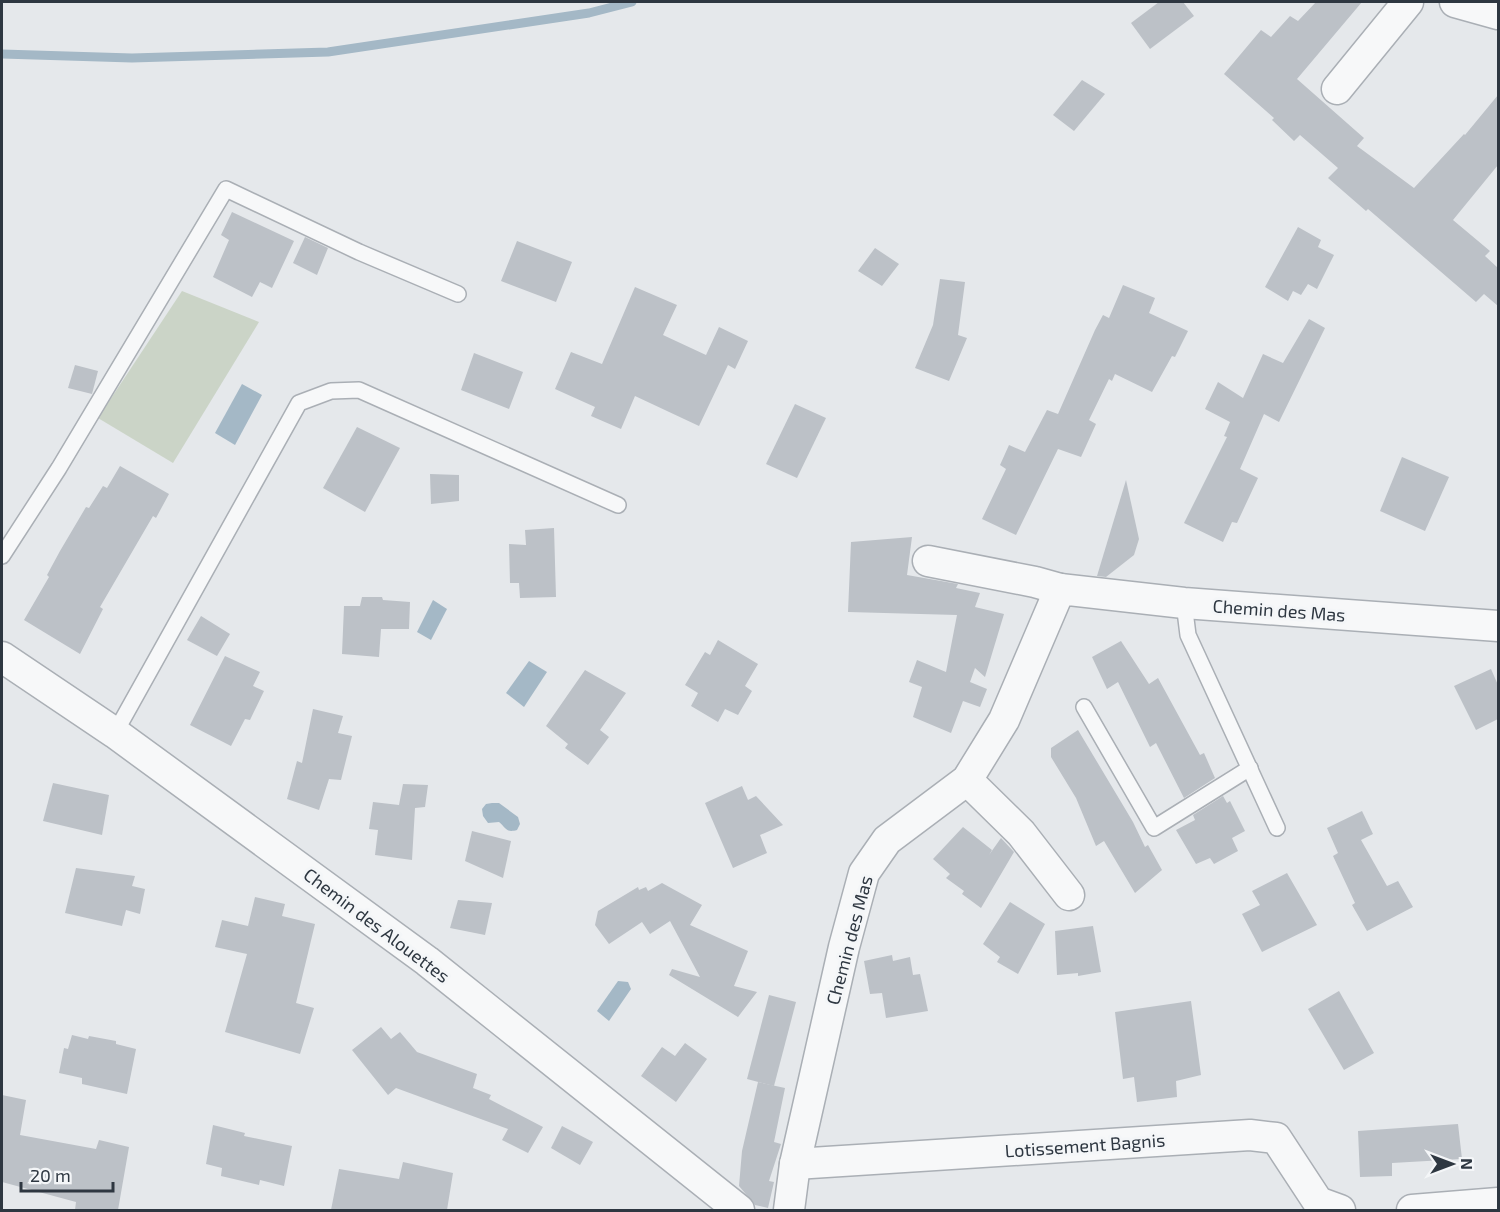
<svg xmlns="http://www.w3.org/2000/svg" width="1500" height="1212" font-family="'Exo 2',sans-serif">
	<rect width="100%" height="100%" fill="#e5e8eb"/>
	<polygon fill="#cbd4c7" points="182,291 259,322 173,463 98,418"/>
	<g fill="#a4b8c6">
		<polygon points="242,384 262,395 235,445 215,433"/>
		<polygon points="433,600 447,609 431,640 417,632"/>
		<polygon points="529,661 547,672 524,707 506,693"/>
		<path d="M492 803H499L518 817 520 824 517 830C506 833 506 828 499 822L488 823 483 816 482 809 486 804Z"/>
		<polygon points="618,981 628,982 631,989 609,1021 597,1011"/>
	</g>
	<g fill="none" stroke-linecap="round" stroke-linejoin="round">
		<polyline stroke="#a4b8c6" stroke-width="9" points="2,54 132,58 328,52 589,13 632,2"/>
	</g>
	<g fill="#bcc1c7">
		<polygon points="1159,2 1183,2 1194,16 1150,49 1131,23"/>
		<polygon points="1316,2 1362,2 1297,79 1364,138 1357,146 1414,188 1464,134 1465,135 1498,95 1498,165 1453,220 1490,251 1485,256 1498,268 1498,306 1484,294 1476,302 1368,209 1366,211 1328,178 1338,168 1300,135 1294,141 1272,120 1274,118 1224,74 1261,30 1271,37 1290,16 1298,21"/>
		<polygon points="1082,80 1105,94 1074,131 1053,115"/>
		<polygon points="232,212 294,241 272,288 260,282 252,297 213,277 229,240 221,235"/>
		<polygon points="1298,227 1321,240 1318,247 1334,255 1317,289 1308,284 1301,295 1293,291 1288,301 1265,287"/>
		<polygon points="305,237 328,248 317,275 293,263"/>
		<polygon points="517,241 572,262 556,302 501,281"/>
		<polygon points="875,248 899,264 882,286 858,271"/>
		<polygon points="940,279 965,282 958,335 967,338 949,381 915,368 933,325"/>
		<polygon points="1123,285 1155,298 1149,313 1188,331 1175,357 1172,356 1152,392 1115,374 1112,381 1109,379 1089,420 1096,424 1081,457 1058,449 1016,535 982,519 1006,469 1000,465 1009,445 1025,452 1047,410 1058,414 1095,330 1103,315 1109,318"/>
		<polygon points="635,287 677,305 663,335 706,355 719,327 748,341 735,369 728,365 699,426 635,396 621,429 591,416 595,407 555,389 571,352 602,364"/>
		<polygon points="1309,319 1325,328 1279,422 1264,414 1240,469 1258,478 1237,523 1232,522 1223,542 1184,523 1227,437 1224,436 1230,422 1205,409 1218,382 1243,398 1263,354 1283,363"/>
		<polygon points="474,353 523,372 509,409 461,390"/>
		<polygon points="75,365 98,371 92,394 68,388"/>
		<polygon points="795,404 826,418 797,478 766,464"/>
		<polygon points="357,427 400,448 365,512 323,488"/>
		<polygon points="1402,457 1449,477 1425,531 1380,511"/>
		<polygon points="120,466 169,494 156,518 153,516 100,607 103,609 80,654 24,620 49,577 47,575 60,551 86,507 89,508 103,486 107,488"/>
		<polygon points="430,474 459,475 459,501 431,504"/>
		<polygon points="1126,480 1139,539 1134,555 1106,577 1097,576"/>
		<polygon points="554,528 556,597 520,598 519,583 510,583 509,544 526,545 525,530"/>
		<polygon points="912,537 907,575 958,584 956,588 980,593 975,607 1004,614 985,677 975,668 970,682 987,689 980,707 963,701 951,733 913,717 922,687 909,682 917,660 946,672 957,615 848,612 851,542"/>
		<polygon points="362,597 382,597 383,600 410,602 409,629 381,629 379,657 342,654 344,606 360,606"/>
		<polygon points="201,616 230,634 217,656 187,640"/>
		<polygon points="718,640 758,664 745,686 752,691 738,715 725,709 718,722 691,706 698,693 685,685 705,652 710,655"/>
		<polygon points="1121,641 1149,684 1158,678 1200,755 1204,753 1215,778 1184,798 1156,743 1150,747 1118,682 1107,689 1092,657"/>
		<polygon points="225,656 260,672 253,686 264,691 250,720 245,719 231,746 190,725"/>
		<polygon points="1491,669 1498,685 1498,719 1476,730 1454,686"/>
		<polygon points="585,670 626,693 600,730 609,737 588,765 565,748 568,744 546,726"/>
		<polygon points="313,709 343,716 338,733 352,736 341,780 329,779 319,810 287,799 297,761 302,763"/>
		<polygon points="1078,730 1133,822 1145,847 1148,845 1162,870 1135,893 1104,841 1096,846 1076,798 1051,757 1051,748"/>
		<polygon points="53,783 109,795 102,835 43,821"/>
		<polygon points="403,784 428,785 425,807 415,808 412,860 375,855 378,830 369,829 373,802 399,805"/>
		<polygon points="742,786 748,800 756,796 783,825 760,835 767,853 733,868 705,803"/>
		<polygon points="1223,796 1227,803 1230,801 1245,831 1232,838 1238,851 1214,864 1210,858 1196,864 1176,830 1195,820 1193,815"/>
		<polygon points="1362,811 1373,834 1361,840 1387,886 1398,881 1413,907 1367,931 1352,905 1355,903 1333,856 1338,853 1327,828"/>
		<polygon points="963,827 992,850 989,855 1001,838 1014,852 981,908 962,894 964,891 946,878 950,874 933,859"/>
		<polygon points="472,831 511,841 503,878 465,861"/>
		<polygon points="76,868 135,876 132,886 145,889 140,914 126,910 122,926 65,913"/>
		<polygon points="1287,873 1317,925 1262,952 1242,914 1260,905 1252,891"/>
		<polygon points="662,883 702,905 690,925 748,951 734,986 757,992 738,1017 669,975 672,969 700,977 670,921 650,934 642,922 609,944 595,925 598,911 638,887 639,890 646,887 648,891"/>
		<polygon points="255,897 285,904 282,916 315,924 296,1003 314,1008 300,1054 225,1032 247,954 215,947 222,920 248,926"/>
		<polygon points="458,900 492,903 485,935 450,928"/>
		<polygon points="1010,902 1045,924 1018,974 997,962 1000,957 983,944"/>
		<polygon points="1093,926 1101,972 1078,976 1078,973 1057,975 1055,931"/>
		<polygon points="892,955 893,961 910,957 913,975 920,974 928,1011 886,1018 882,993 870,994 864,961"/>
		<polygon points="1339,991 1374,1053 1344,1070 1308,1009"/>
		<polygon points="769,995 796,1002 774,1086 747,1079"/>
		<polygon points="1191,1001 1201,1075 1176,1081 1177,1097 1137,1102 1134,1077 1123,1079 1115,1012"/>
		<polygon points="381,1027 391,1039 400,1032 417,1052 477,1074 473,1088 491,1095 489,1099 543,1127 528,1153 502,1140 508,1129 396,1088 388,1095 352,1050"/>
		<polygon points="72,1035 88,1039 89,1036 116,1041 116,1044 136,1049 127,1094 82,1084 82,1078 59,1073 64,1048 68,1049"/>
		<polygon points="685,1043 707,1059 676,1102 641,1076 662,1047 675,1056"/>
		<polygon points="758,1082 785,1088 774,1142 781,1144 769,1181 774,1182 768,1208 755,1205 739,1186 742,1151"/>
		<polygon points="2,1095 26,1100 20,1135 96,1149 99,1140 129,1147 118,1210 75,1210 76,1202 2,1182"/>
		<polygon points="1458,1124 1462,1159 1392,1163 1392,1176 1360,1177 1358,1131"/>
		<polygon points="213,1125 245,1133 244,1136 292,1146 284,1186 260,1180 259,1185 221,1176 222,1168 206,1164"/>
		<polygon points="562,1126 593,1142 580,1165 551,1148"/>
		<polygon points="403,1162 453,1173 447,1210 331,1210 339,1169 399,1179"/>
	</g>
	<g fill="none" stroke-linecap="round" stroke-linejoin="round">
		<g stroke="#aaafb5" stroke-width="18">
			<g id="service">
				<polyline points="2,556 59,468 226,189 359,252 458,294"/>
				<polyline points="1184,603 1188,635 1277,828"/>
				<polyline points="1084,707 1154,828 1250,768"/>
				<polyline points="115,733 299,403 331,391 359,390 618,505"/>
			</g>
		</g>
		<g stroke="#aaafb5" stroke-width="33">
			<g id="minor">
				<polyline points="1455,2 1498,14"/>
				<polyline points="1337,89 1408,2"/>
				<polyline points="928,561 1035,582 1060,589"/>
				<polyline points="2,657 115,733 427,961 739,1210"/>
				<polyline points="967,780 1021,833 1069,895"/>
				<polyline points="795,1164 1250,1135 1276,1138 1318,1202 1340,1210"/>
				<polyline points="789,1210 795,1164 844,947 864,873 887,840 967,780 1004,720 1060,589 1184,603 1498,626"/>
				<polyline points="1412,1210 1498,1203"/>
			</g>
		</g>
		<use href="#service" stroke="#f7f8f9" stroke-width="15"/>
		<use href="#minor" stroke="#f7f8f9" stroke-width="30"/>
	</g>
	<g text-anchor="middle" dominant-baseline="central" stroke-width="6" stroke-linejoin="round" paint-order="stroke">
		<g font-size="18" fill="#2e3741" stroke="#f4f6f8">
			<text transform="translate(1279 610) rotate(4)">Chemin des Mas</text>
			<text transform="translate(377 925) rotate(37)">Chemin des Alouettes</text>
			<text transform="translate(849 940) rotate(-75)">Chemin des Mas</text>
			<text transform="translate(1085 1145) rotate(-4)">Lotissement Bagnis</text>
		</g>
	</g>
	<rect width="1500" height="1212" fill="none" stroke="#2e3741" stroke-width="6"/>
	<g transform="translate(1452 1164) rotate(90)" stroke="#f4f6f8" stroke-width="4.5" paint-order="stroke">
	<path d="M0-4.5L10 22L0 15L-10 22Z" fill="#2e3741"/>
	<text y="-9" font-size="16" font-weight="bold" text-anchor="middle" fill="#2e3741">N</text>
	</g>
	<path d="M21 1182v9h92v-9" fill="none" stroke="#2e3741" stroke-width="3"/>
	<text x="30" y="1182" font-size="18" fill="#2e3741" stroke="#f4f6f8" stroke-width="4.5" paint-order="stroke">20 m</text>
</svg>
